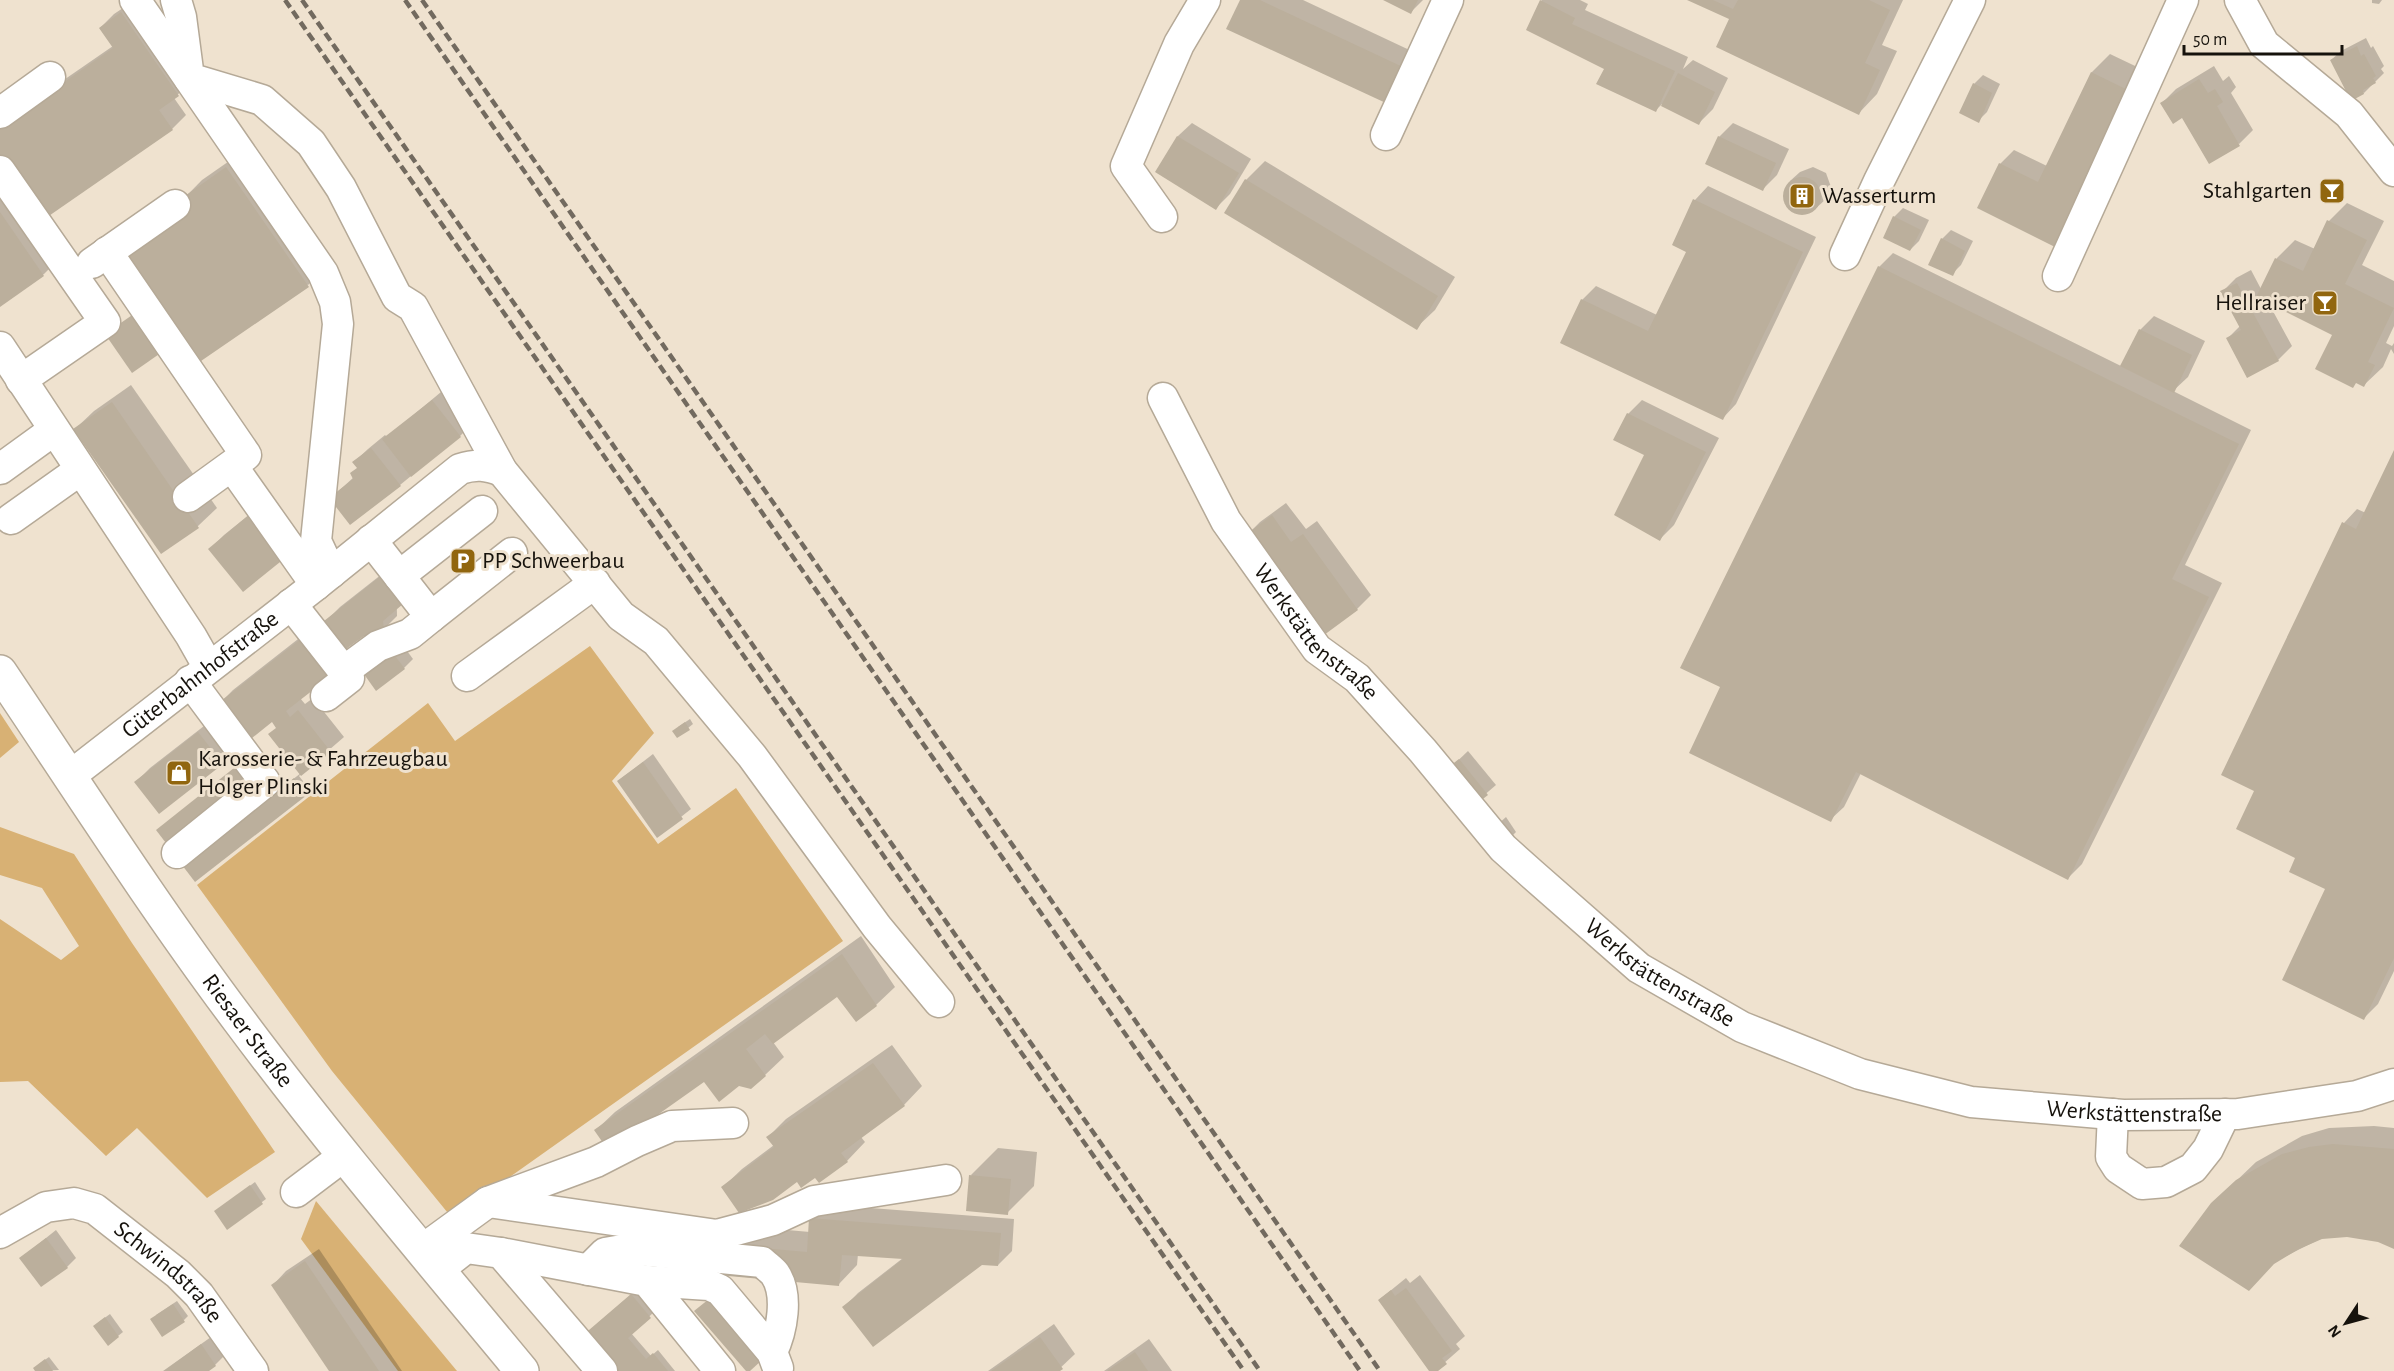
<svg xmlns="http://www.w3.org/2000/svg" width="2394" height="1371" font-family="'Alegreya Sans',sans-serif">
	<rect width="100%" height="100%" fill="#efe2cf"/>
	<g fill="#d8b174">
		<polygon points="590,646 654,733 612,781 658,844 736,788 843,941 452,1218 332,1071 197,885 428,703 455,741"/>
		<polygon points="0,713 19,742 0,758"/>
		<polygon points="0,827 74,854 132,943 275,1152 207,1198 137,1128 106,1156 28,1081 0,1082 0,919 61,960 79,946 42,888 0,875"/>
		<polygon points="316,1201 457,1371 398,1371 301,1239"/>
	</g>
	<g fill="#0003">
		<polygon points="135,0 192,81 174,98 186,115 172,129 43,218 0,156 0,124 113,46 100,28 114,14"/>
		<polygon points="1241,0 1303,0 1418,54 1401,89"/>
		<polygon points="1386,0 1423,0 1411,12"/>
		<polygon points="1542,0 1580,0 1588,4 1585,10 1688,57 1683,69 1693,60 1728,78 1713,109 1699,123 1662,104 1656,110 1606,68 1541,1"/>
		<polygon points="1691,0 1903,0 1882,45 1897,51 1877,94 1859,113 1734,12"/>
		<polygon points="2372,0 2382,0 2379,4 2372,3"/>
		<polygon points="2366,38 2371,48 2373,46 2384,66 2381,69 2384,73 2364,93 2331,60 2341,51"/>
		<polygon points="2110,54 2154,75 2075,234 2000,164 2014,150 2047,166 2092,72"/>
		<polygon points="2214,66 2223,81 2229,76 2236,87 2231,93 2253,130 2239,144 2183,116 2162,103 2176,89"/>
		<polygon points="1983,75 2000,84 1987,112 1978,121 1974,84"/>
		<polygon points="1192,123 1251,159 1230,194 1216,208 1157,172 1178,136"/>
		<polygon points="1733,123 1789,149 1777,175 1763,189 1719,137"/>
		<polygon points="245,150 326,267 308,285 147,236 202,180"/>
		<polygon points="1265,161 1455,277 1435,310 1416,328 1226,213 1246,180"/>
		<polygon points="0,167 62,256 44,274 0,305"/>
		<polygon points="1813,167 1826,173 1831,187 1825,200 1815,209 1801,214 1789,208 1784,195 1790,181 1800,172"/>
		<polygon points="1708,186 1816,237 1736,404 1723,418 1562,342 1582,300 1596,286 1657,315 1688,251 1695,200"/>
		<polygon points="2347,203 2384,221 2362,265 2394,281 2394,326 2386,343 2392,346 2394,343 2394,354 2391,349 2383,367 2364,385 2334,334 2268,302 2292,346 2278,360 2228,338 2240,326 2222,292 2236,278 2251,270 2261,289 2277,258 2295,240 2315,249 2329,221"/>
		<polygon points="1903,208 1929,220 1919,241 1910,250 1885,237 1894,217"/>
		<polygon points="1951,230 1973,241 1961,265 1952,274 1942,239"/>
		<polygon points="1893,253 2121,366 2140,330 2154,316 2205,341 2188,377 2173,391 2251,430 2185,565 2222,583 2082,864 2068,878 1861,773 1844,807 1830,820 1722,687 1879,267"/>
		<polygon points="131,385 217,508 198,526 161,552 75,429 94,411"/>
		<polygon points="447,387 474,422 460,436 400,485 331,498 354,477 358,467 354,462 368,449 385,435 387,437"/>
		<polygon points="1642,400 1719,438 1674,525 1660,539 1646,455 1628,414"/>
		<polygon points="2394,453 2394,971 2378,1004 2364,1018 2327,889 2297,857 2256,790 2344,523 2357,509 2366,513"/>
		<polygon points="265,502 210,549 224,535"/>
		<polygon points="1286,503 1306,529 1317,521 1371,595 1357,609 1320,636 1246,536 1260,522"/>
		<polygon points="396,563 397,616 383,630 326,621 340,607"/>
		<polygon points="316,625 300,698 305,704 313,698 344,737 299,776 310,790 306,794 188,861 301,773 272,720 219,704 233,690"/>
		<polygon points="399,640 413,659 404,668 372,661"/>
		<polygon points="213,719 236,749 222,763 160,812 136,782 150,768"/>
		<polygon points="690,719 693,724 678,736 678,727"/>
		<polygon points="1468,751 1496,785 1475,803 1448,770"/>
		<polygon points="653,754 691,809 657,836 618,781"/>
		<polygon points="1506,817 1516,832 1512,836 1497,825"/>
		<polygon points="861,936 895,987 876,1005 837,995 773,1042 784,1057 765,1075 705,1080 596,1130 615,1112"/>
		<polygon points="892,1045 922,1086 904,1105 861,1137 865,1142 847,1161 816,1176 798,1180 723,1187 742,1169 774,1145 768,1137 786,1119"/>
		<polygon points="2374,1126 2394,1128 2394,1247 2378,1241 2347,1235 2322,1238 2276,1261 2232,1185 2256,1162 2302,1136 2329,1128"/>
		<polygon points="998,1148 1037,1152 1034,1186 1007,1213 971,1175"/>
		<polygon points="255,1182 266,1199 227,1228 220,1208"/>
		<polygon points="845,1206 1014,1219 1012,1251 998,1265 981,1264 844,1307 858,1293 903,1258 858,1254 857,1265 839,1284 652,1218 810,1232 811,1219 820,1210"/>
		<polygon points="56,1230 76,1258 67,1267 21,1258"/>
		<polygon points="319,1249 402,1371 331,1371 273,1285 286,1271"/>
		<polygon points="1420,1275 1465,1336 1456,1344 1460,1349 1435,1371 1431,1371 1379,1300 1406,1278 1410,1283"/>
		<polygon points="646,1282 664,1303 631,1333 651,1356 658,1350 675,1371 607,1371 598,1323"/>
		<polygon points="177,1301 188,1316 184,1320 156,1315"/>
		<polygon points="110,1314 123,1332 108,1344 99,1322"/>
		<polygon points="1054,1324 1075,1354 1057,1371 988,1371"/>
		<polygon points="211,1337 224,1356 215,1365 206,1371 163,1371"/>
		<polygon points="1149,1339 1172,1371 1104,1371"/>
		<polygon points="49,1357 59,1370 37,1371 39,1364"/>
	</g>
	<g fill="#bbaf9c">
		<polygon points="1240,0 1260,0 1405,68 1388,104 1226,29"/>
		<polygon points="1383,0 1418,0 1411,14"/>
		<polygon points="1540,0 1575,18 1572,24 1675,71 1656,112 1596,84 1604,69 1526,30"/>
		<polygon points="1687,0 1713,0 1733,9 1738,0 1869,0 1890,10 1865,63 1880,70 1859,115 1716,47 1729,19"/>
		<polygon points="121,12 179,96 159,110 173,130 43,220 0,159 0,127 113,48 99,28"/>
		<polygon points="2357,46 2361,56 2364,54 2376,76 2373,78 2376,83 2363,90 2364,94 2351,101 2330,60"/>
		<polygon points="2091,72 2136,94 2061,250 1977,208 1999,163 2038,182"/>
		<polygon points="1678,73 1715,92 1699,125 1661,106"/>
		<polygon points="2199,79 2208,93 2215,89 2223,102 2217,106 2240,146 2209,164 2182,118 2173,124 2160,103"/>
		<polygon points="1973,83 1992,93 1979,123 1959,113"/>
		<polygon points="1177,136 1239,173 1216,210 1155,172"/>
		<polygon points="1718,136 1776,163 1763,191 1705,164"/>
		<polygon points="226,167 309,287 201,361 126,254 190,210 182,198"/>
		<circle cx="1802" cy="196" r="19"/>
		<polygon points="1245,179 1438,296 1417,330 1224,213"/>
		<polygon points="1693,199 1803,252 1723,420 1560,343 1581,299 1648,331 1686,252 1672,245"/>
		<polygon points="0,212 44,276 0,307"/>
		<polygon points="1893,216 1921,230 1910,251 1883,238"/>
		<polygon points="2327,220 2367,240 2345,284 2394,308 2368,362 2375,365 2364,387 2356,383 2353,388 2315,369 2332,335 2256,297 2275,258 2303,271"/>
		<polygon points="1941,238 1965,251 1953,276 1928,265"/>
		<polygon points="1878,266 2239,444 2172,579 2209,597 2068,880 1856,772 1831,822 1689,753 1720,687 1680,668"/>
		<polygon points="2237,283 2279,361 2247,378 2226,338 2241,330 2220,291"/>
		<polygon points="138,311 165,350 132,373 105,334"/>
		<polygon points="2139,329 2192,355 2174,393 2120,366"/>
		<polygon points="432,400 461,437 411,477 382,439"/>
		<polygon points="112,402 199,528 161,554 73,429"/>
		<polygon points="1627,413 1706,452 1660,541 1614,515 1644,455 1613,440"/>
		<polygon points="371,448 401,486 350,525 329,498 353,479 350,473 357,468 352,462"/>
		<polygon points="2394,450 2394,958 2364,1020 2282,980 2325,889 2289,872 2295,858 2236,829 2254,791 2221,775 2342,522 2356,529"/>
		<polygon points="250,514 285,558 243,592 208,549"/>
		<polygon points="1272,515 1291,542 1303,534 1358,610 1320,638 1244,536"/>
		<polygon points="382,575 403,604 383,621 384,631 376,637 364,636 346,649 324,621"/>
		<polygon points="302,638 331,676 286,711 290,717 298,710 331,752 301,776 268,734 276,728 272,722 247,742 217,704"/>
		<polygon points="389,648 405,669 376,691 361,670"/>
		<polygon points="685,722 690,730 677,738 672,731"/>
		<polygon points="198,732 223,764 159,814 134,782"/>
		<polygon points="1459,759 1488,795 1475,805 1446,769"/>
		<polygon points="643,762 683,819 657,838 617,781"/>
		<polygon points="239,764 253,781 169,847 156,830"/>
		<polygon points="294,778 307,795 195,882 182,865"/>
		<polygon points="842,954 877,1006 856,1022 837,997 773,1044 765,1034 746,1049 766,1076 751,1089 739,1086 719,1102 704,1082 608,1150 594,1130"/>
		<polygon points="873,1063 905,1106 841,1153 848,1162 819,1183 815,1178 801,1188 797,1182 773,1200 739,1213 721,1187 774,1147 766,1137"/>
		<polygon points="2333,1144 2394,1149 2394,1249 2378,1242 2347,1237 2322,1239 2299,1249 2274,1264 2249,1291 2179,1246 2211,1203 2236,1180 2282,1154 2309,1147"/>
		<polygon points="969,1175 1011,1179 1008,1215 966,1211"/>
		<polygon points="250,1185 263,1204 227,1230 214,1211"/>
		<polygon points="809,1218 1001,1233 998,1266 982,1265 873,1347 842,1307 903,1259 842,1255 839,1286 629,1267 632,1236 807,1252"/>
		<polygon points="46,1238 68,1268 41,1287 19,1258"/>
		<polygon points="305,1261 377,1368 379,1371 329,1371 271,1285"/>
		<polygon points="1406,1288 1452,1351 1442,1358 1447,1364 1438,1371 1429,1371 1378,1300 1391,1290 1395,1296"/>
		<polygon points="631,1294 651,1318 628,1338 646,1359 653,1353 668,1371 605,1371 582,1336"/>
		<polygon points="709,1299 762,1360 750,1371 746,1371 694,1311"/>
		<polygon points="173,1304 185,1322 162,1337 150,1319"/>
		<polygon points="105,1317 119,1337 108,1346 93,1326"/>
		<polygon points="1040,1337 1063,1369 1060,1371 991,1371"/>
		<polygon points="201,1344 216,1366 209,1371 164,1371"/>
		<polygon points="1135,1352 1148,1371 1107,1371"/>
		<polygon points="45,1359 53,1371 35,1371 33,1368"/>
	</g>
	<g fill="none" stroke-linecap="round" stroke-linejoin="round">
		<g stroke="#b5a997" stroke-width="33">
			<g id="minor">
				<polyline points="135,0 323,273 335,302 338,324 316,541 331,573"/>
				<polyline points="176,0 181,17 189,78 262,100 311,143 341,188 397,297 413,307 502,471 621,616 656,641 752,756 877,927 939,1002"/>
				<polyline points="2240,0 2264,44 2349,114 2394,171"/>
				<polyline points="0,113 50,77"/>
				<polyline points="1386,135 1448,0"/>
				<polyline points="0,171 105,322 21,380"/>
				<polyline points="1162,217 1126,166 1179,44 1205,0"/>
				<polyline points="107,252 246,455 188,497"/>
				<polyline points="1845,255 1879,181 1970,0"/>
				<polyline points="92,263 175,205"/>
				<polyline points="2058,276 2183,0"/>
				<polyline points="0,347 191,636 208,666"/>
				<path id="s1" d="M1163 398 1226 521 1317 649 1357 678 1423 751 1503 848 1532 874 1639 968 1742 1027 1860 1074 1971 1102 2123 1115 2238 1114 2357 1096 2394 1084"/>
				<polyline points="232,466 316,585"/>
				<polyline points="0,469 54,430"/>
				<polyline points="11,519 80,470"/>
				<polyline points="371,540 431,617 512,553"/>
				<polyline points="399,576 482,511"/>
				<polyline points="291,604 349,678 326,696"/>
				<polyline points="344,671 378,646 410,634 431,617"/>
				<polyline points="467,676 595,583"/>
				<path id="s2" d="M70 776 316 585 460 469C476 464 486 465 502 471"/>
				<polyline points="177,853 265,782 190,681"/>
				<polyline points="2113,1114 2111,1157 2118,1168 2142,1184 2166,1182 2193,1168 2208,1149 2225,1114"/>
				<polyline points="296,1192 345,1155"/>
				<polyline points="488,1202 717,1235 773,1220 814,1201 946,1180"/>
				<path id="s3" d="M0 1233 46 1207 74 1203 95 1209 178 1274 199 1295 253 1371"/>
				<polyline points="422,1250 488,1202 596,1162 637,1141 672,1126 733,1123"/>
				<polyline points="501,1253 647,1281 720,1371"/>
				<polyline points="438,1270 466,1248 501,1253 602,1371"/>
				<path d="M588 1270 605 1253 628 1249 762 1262C766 1266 772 1270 775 1274 789 1295 782 1331 772 1352"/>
				<polyline points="647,1281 709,1285 720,1290 772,1352 778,1368"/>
			</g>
		</g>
		<g stroke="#b5a997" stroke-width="36">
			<g id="major">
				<path id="s4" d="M0 672C78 788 154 907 238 1019 328 1140 426 1255 522 1371"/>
			</g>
		</g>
		<use href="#minor" stroke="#fff" stroke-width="30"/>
		<use href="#major" stroke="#fff" stroke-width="33"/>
		<g stroke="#726a5f" stroke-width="4.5" stroke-dasharray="9 4.5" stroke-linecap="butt">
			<polyline points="285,0 1244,1371"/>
			<polyline points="302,0 1260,1371"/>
			<polyline points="405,0 1360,1371"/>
			<polyline points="422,0 1380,1371"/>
		</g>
	</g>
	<defs>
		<g id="bar-square" transform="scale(1.35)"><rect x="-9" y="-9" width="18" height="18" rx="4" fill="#91660f" stroke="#efe2cf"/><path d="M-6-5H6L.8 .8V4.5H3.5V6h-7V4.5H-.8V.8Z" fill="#fff"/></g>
		<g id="building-square" transform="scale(1.35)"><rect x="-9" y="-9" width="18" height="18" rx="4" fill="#91660f" stroke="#efe2cf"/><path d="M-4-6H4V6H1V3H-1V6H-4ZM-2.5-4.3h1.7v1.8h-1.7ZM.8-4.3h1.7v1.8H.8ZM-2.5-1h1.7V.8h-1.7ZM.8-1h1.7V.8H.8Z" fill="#fff"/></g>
		<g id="parking-square" transform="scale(1.35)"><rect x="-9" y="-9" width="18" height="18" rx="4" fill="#91660f" stroke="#efe2cf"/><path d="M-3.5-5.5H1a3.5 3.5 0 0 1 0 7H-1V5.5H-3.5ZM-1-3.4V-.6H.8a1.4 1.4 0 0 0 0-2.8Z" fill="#fff"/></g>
		<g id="shop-square" transform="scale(1.35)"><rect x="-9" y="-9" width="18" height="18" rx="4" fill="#91660f" stroke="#efe2cf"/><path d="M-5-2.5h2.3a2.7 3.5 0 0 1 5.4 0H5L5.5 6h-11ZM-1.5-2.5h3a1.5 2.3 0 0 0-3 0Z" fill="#fff"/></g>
	</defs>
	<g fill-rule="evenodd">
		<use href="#bar-square" x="2332" y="191"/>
		<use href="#building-square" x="1802" y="196"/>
		<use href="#bar-square" x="2325" y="303"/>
		<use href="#parking-square" x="463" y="561"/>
		<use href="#shop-square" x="179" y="773"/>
	</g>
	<g text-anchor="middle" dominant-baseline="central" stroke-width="6" stroke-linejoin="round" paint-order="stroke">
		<g font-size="24" fill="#16120c" stroke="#efe2cf" text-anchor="start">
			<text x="2312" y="191" text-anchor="end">Stahlgarten</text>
			<text x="1822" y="196">Wasserturm</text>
			<text x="2306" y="303" text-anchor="end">Hellraiser</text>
			<text x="482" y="561">PP Schweerbau</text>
			<text x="198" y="759">Karosserie- &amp; Fahrzeugbau<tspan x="198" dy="28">Holger Plinski</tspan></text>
		</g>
		<g font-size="24" fill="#16120c" stroke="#efe2cf">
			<text stroke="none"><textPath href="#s1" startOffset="282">Werkstättenstraße</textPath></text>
			<text stroke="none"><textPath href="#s2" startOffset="165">Güterbahnhofstraße</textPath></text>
			<text stroke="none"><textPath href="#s1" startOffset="770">Werkstättenstraße</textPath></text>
			<text stroke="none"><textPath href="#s4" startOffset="436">Riesaer Straße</textPath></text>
			<text stroke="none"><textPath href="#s1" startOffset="1274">Werkstättenstraße</textPath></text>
			<text stroke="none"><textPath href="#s3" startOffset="200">Schwindstraße</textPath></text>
		</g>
	</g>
	<g transform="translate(2346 1323) rotate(234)" stroke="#efe2cf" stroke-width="4.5" paint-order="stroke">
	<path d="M0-4.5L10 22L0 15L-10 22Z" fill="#16120c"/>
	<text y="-9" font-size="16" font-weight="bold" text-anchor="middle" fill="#16120c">N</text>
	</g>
	<path d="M2184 45v9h158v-9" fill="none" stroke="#16120c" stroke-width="3"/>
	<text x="2193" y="45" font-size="18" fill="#16120c" stroke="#efe2cf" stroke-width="4.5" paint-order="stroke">50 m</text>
</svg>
